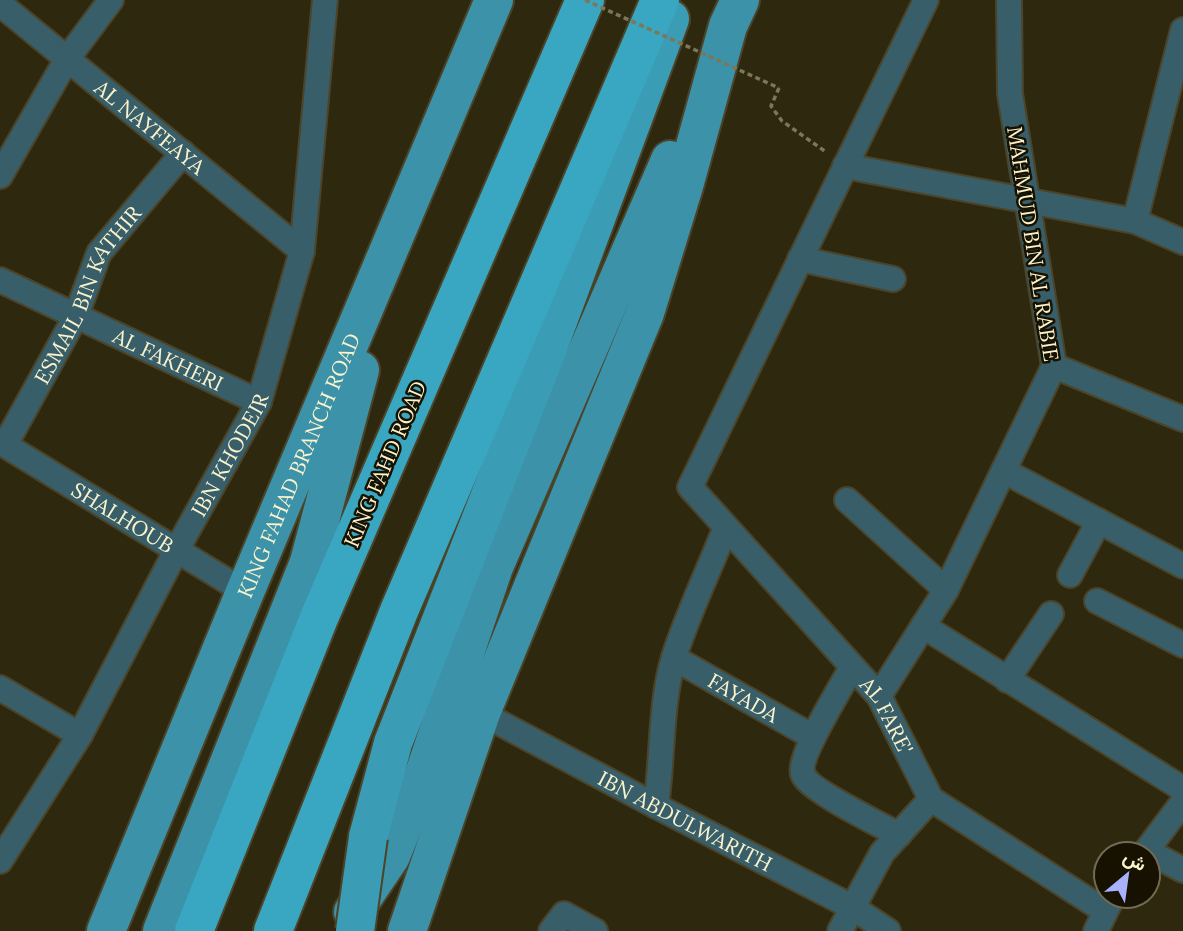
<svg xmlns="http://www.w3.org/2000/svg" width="1183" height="931" font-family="Lora,Vazirmatn,serif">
	<rect width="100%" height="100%" fill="#2e280f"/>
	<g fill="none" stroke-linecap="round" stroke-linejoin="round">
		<g stroke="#4b4429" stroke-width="28">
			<g id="minor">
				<path id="s1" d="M926 0 690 487 879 696 931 799 1105 911"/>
				<path id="s2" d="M0 4 302 251"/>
				<polyline points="845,166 1135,221 1183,242"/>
				<polyline points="0,176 67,59 111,0"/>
				<polyline points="1135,221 1183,30"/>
				<polyline points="800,259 893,279"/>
				<path id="s3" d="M0 280 259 402"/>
				<polyline points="1054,366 1183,419"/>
				<path id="s4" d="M0 442 245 592"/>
				<path id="s5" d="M5 445 76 316 99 253 183 153"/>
				<polyline points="1004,471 1183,566"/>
				<polyline points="847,500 946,590"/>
				<polyline points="1070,575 1099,521"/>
				<polyline points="1097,601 1183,645"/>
				<polyline points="923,626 1183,789"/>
				<path id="s6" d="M674 658 813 737"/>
				<path d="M852 667C842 686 797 757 803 774 808 790 881 825 899 835"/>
				<polyline points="1007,680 1051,614"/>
				<polyline points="0,688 80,735"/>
				<polyline points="879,696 946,590 1054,366 1010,94 1009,0"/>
				<path id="s7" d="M481 713 656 806 852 907 888 931"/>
				<path d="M656 806C663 758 660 704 674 657 688 613 709 570 726 527"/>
				<polyline points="1147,851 1183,870"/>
				<polyline points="1144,854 1183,802"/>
				<path id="s8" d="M0 861 80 735 176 551 259 402 302 251 325 0"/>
				<polyline points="551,931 564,914 595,931"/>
				<polyline points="840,931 882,853 931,799"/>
				<polyline points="1096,931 1113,896"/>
			</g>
		</g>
		<g stroke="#4b4429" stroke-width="42">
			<g id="primary">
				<polyline points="353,912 391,856 425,771 494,567 670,160"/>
				<path id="s9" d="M106 931 245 592 494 0"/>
				<polyline points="162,931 309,562 360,370"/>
				<polyline points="407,931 481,713 645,313 684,186 728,26 740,0"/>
			</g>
		</g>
		<g stroke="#4b4429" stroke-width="42">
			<polyline id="trunk" points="368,837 393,743 551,340 670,19"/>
		</g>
		<g stroke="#4b4429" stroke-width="42">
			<g id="motorway">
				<polyline points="194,931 319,618 585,0"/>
				<polyline points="273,931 399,611 660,0"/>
			</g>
		</g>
		<polyline stroke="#7d7658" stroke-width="3.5" stroke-dasharray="5 3.5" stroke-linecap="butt" points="779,88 771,106 782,121 826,152"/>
		<use href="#minor" stroke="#385e69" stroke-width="24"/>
		<use href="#primary" stroke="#3c92a9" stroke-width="38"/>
		<use href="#trunk" stroke="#3b9cb6" stroke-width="38"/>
		<use href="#motorway" stroke="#3aa7c2" stroke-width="38"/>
		<g stroke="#4b4429" stroke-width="42" stroke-linecap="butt">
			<polyline id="trunk-bridge" points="355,931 368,837"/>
		</g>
		<polyline stroke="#7d7658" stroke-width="3.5" stroke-dasharray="5 3.5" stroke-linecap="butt" points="585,0 779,88"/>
		<use href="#trunk-bridge" stroke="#3b9cb6" stroke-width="38"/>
	</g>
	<g text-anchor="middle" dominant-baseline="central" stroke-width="5" stroke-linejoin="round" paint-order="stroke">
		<g font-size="21" fill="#fbf3cc" stroke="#161100">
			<text stroke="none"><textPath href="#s2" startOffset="194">AL NAYFEAYA</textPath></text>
			<text transform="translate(1033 244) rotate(81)">MAHMUD BIN AL RABIE</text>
			<text stroke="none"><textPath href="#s5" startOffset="172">ESMAIL BIN KATHIR</textPath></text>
			<text stroke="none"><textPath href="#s3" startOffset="186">AL FAKHERI</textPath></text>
			<text stroke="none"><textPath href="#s8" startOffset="467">IBN KHODEIR</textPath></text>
			<text transform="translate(385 464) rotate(-67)">KING FAHD ROAD</text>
			<text stroke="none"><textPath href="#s9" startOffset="504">KING FAHAD BRANCH ROAD</textPath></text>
			<text stroke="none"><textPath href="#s4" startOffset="144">SHALHOUB</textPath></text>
			<text stroke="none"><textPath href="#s6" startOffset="80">FAYADA</textPath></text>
			<text stroke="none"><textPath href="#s1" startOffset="844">AL FARE'</textPath></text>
			<text stroke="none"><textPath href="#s7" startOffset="231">IBN ABDULWARITH</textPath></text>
		</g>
	</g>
	<g transform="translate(1127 875) rotate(29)"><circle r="33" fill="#161100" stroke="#726b52" stroke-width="2"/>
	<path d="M0-5L12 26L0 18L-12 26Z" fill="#a7b1fc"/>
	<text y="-10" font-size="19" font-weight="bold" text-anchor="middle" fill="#fbf3cc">ش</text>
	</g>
</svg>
